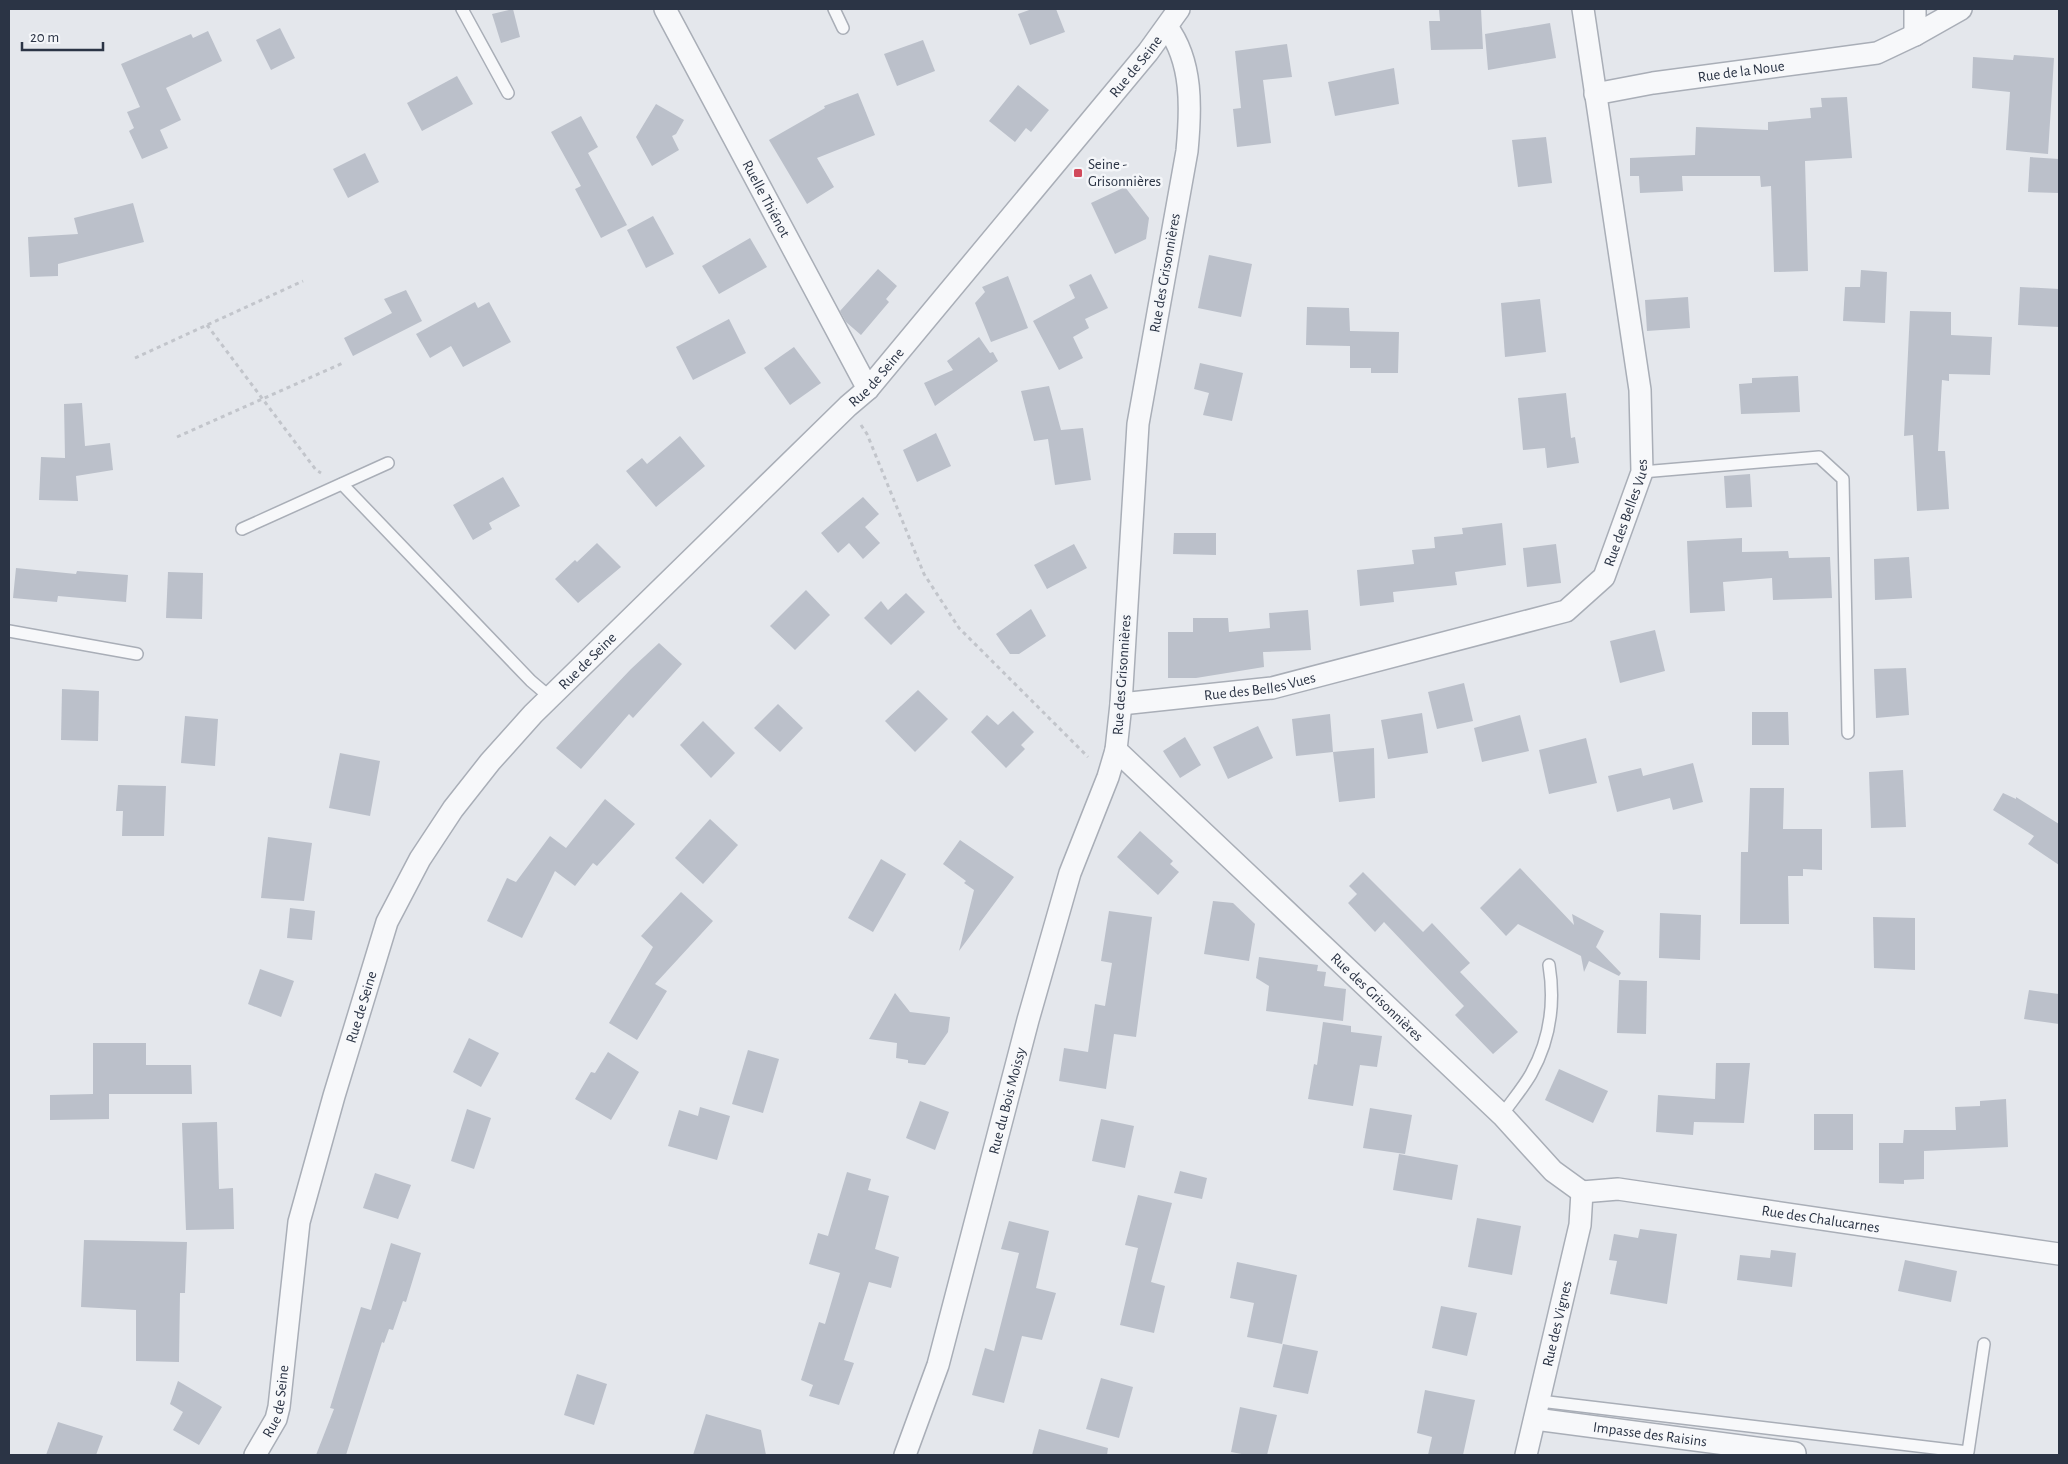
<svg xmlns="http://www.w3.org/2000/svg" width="2068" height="1464" font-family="'Alegreya Sans',sans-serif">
	<rect width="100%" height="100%" fill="#e4e7ec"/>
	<g fill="#bbc0ca">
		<polygon points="513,9 520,37 501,43 492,14"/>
		<polygon points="1032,9 1056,9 1065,32 1030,45 1018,14"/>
		<polygon points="1439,9 1481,9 1483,49 1431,50 1429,21 1440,21"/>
		<polygon points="1550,23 1556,58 1488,70 1485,34"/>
		<polygon points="280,28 295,58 271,70 256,40"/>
		<polygon points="208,31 222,61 166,88 181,120 160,130 168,148 142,159 129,131 134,128 127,112 140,107 121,64 191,34 193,38"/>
		<polygon points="923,40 935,71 897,86 884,54"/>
		<polygon points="1287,44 1292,77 1263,80 1271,143 1237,147 1233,109 1241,108 1235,51"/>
		<polygon points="2014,55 2054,58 2048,154 2006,150 2010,92 1972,88 1973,57 2013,60"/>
		<polygon points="1394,68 1399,104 1335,116 1328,82"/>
		<polygon points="457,76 473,104 422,131 407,103"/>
		<polygon points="1018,85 1049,110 1031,132 1026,128 1015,142 989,121"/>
		<polygon points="858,93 875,135 817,158 834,187 807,204 769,140 825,108 824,106"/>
		<polygon points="1847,97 1852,158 1805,161 1808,271 1774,272 1771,186 1761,187 1760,176 1682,176 1683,191 1640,193 1639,176 1630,176 1630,158 1695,155 1696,127 1768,130 1768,122 1811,118 1810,108 1822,107 1821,98"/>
		<polygon points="656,104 684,120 676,134 672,136 679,150 652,166 636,137"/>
		<polygon points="581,116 598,147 588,153 627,225 601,238 575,189 581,186 551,132"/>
		<polygon points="1546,137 1552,183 1518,187 1512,140"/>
		<polygon points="365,153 379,182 348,198 333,169"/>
		<polygon points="2030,157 2059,159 2059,193 2028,192"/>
		<polygon points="1125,187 1149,218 1146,239 1115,254 1091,203"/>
		<polygon points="133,203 144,242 58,264 58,276 30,277 28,237 78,234 74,218"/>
		<polygon points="653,216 674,254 646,268 627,230"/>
		<polygon points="750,238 767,267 719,294 702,266"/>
		<polygon points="1209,255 1252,264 1241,317 1198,308"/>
		<polygon points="878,269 897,286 886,299 889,302 861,335 846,322 840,311"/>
		<polygon points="1861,270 1887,272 1885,323 1843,321 1845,287 1860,287"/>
		<polygon points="1091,274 1108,308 1085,319 1089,328 1073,337 1083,358 1059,370 1033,321 1075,298 1069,285"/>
		<polygon points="1008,276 1028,328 991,342 975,303 985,292 982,287"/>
		<polygon points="2020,287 2059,289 2059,327 2018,325"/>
		<polygon points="406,290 422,321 353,356 344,338 392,313 384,299"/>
		<polygon points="1688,297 1690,328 1647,331 1645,300"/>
		<polygon points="1540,299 1546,352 1505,357 1501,303"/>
		<polygon points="475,302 478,308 489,302 511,342 463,367 451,346 430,358 416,334"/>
		<polygon points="1307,307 1349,308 1350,331 1399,332 1398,373 1371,373 1371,368 1350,368 1350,346 1306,345"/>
		<polygon points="1910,311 1951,312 1951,335 1992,337 1990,375 1949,374 1949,381 1942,380 1938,451 1945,451 1949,509 1917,511 1913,435 1904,436"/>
		<polygon points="729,319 746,353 693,380 676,347"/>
		<polygon points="979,337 990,353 993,352 998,361 935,406 924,383 953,370 947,361"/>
		<polygon points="794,347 821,383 790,405 764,368"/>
		<polygon points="1200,363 1243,373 1232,421 1203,415 1209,393 1194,389"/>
		<polygon points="1798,376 1800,412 1741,414 1739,384 1752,383 1752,378"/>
		<polygon points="1049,386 1061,430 1083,428 1091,480 1055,485 1048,439 1034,441 1021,391"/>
		<polygon points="1566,393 1571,438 1575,437 1579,463 1547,468 1545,448 1523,450 1518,398"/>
		<polygon points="82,403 85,446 110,443 113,470 76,476 78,501 39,500 41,457 65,458 64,404"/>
		<polygon points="936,433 951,466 917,482 903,450"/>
		<polygon points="680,436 705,466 656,507 626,471 642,458 647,464"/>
		<polygon points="1750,474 1752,507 1726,508 1724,476"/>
		<polygon points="503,477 520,506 489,523 492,529 473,540 453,505"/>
		<polygon points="863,497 879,514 865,527 880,543 863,559 849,543 838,553 821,533"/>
		<polygon points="1502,523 1506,565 1455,572 1457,585 1393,592 1394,602 1360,606 1357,570 1414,564 1412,550 1435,548 1434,537 1463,534 1462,528"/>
		<polygon points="1174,533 1216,533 1216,555 1173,554"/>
		<polygon points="1742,538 1742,552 1788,551 1789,558 1830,557 1832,598 1773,600 1772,578 1723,582 1725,611 1690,613 1687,541"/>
		<polygon points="597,543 621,567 578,603 555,579 575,560 577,562"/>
		<polygon points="1074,544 1087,568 1047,589 1034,565"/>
		<polygon points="1556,544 1561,583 1527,587 1523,548"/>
		<polygon points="1909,557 1912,598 1875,600 1874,559"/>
		<polygon points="16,568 76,574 77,571 128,575 126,602 58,596 57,602 13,598"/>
		<polygon points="168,572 203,573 202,619 166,618"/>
		<polygon points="806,590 830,615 795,650 770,626"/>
		<polygon points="906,593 925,612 891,645 864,618 881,601 888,610"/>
		<polygon points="1031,609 1046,636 1019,654 1010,654 996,634"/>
		<polygon points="1308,610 1311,650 1263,652 1264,667 1196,678 1168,678 1168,632 1193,632 1193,618 1228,618 1229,632 1270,628 1269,613"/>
		<polygon points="1655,630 1665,671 1620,683 1610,641"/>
		<polygon points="659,643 682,664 633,718 629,714 581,769 556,748 631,669"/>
		<polygon points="1906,668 1909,715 1876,718 1874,669"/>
		<polygon points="1464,683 1473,721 1437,729 1428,692"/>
		<polygon points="62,689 99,691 98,741 61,740"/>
		<polygon points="918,690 948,719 915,752 885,721"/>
		<polygon points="778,704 803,728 780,752 754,728"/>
		<polygon points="1013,711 1034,732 1021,745 1025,749 1006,768 971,732 987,715 998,725"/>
		<polygon points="1752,712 1788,712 1789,745 1752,745"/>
		<polygon points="1422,713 1428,753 1388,759 1381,720"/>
		<polygon points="1330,714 1333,752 1374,748 1375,798 1339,802 1333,752 1296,756 1292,719"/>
		<polygon points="1520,715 1529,751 1482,762 1474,728"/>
		<polygon points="185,716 218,719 215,766 181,763"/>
		<polygon points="703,721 735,753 711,778 680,745"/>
		<polygon points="1258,726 1273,758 1228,779 1213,747"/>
		<polygon points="1185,737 1201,765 1180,778 1163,751"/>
		<polygon points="1586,738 1597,783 1549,794 1539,750"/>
		<polygon points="340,753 380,761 370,816 329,808"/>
		<polygon points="1693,763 1703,802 1673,810 1670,798 1617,812 1608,776 1641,768 1643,776"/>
		<polygon points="1903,770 1906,827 1871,828 1869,772"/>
		<polygon points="118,785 166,786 164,836 122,836 123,811 116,811"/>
		<polygon points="1750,788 1784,788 1783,829 1822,829 1822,870 1803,869 1803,876 1788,876 1789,924 1740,924 1741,852 1748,852"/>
		<polygon points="2003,793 2016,799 2016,797 2059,824 2059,865 2028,844 2034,836 1993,810"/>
		<polygon points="605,799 635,824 597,866 593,863 575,886 555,871 522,938 487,921 507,878 516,882 550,836 566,848"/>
		<polygon points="710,819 738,845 703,884 675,858"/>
		<polygon points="1140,831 1173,861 1170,864 1179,872 1158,895 1117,857"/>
		<polygon points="268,837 312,843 304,901 261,898"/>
		<polygon points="960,840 1014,877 959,951 974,890 964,883 966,881 943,864"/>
		<polygon points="881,859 906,874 873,932 848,918"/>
		<polygon points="1520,868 1574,925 1572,914 1604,931 1596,947 1621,973 1619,976 1589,961 1584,972 1581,956 1518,924 1506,936 1480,908"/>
		<polygon points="1363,872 1423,932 1432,923 1470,963 1460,972 1518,1032 1493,1054 1455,1015 1464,1006 1384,922 1375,932 1348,903 1357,894 1349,886"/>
		<polygon points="681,892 713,921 655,984 667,991 637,1040 609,1023 653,947 641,936"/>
		<polygon points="1213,901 1233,903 1255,924 1249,961 1204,954"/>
		<polygon points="290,908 315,911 312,940 287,938"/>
		<polygon points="1109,911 1152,917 1136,1037 1114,1034 1106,1089 1059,1081 1064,1048 1088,1052 1095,1004 1105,1006 1112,963 1101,961"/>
		<polygon points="1660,913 1701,915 1700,960 1659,958"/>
		<polygon points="1873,917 1915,918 1915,970 1874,968"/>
		<polygon points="1259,957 1318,965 1317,971 1326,972 1324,986 1346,989 1343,1021 1266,1011 1269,986 1256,978"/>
		<polygon points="260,969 294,981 281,1017 248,1004"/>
		<polygon points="1619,980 1647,981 1646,1034 1617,1033"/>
		<polygon points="2029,990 2059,994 2059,1024 2024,1019"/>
		<polygon points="895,993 910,1012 950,1017 948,1032 925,1065 908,1063 908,1060 896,1058 897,1043 869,1039"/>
		<polygon points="1323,1022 1351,1026 1351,1032 1382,1036 1377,1067 1360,1065 1353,1106 1308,1099 1314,1064 1317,1065"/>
		<polygon points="469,1038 499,1053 481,1087 453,1072"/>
		<polygon points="93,1043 146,1043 146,1065 191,1065 192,1094 109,1094 109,1119 50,1120 50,1095 93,1094"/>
		<polygon points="748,1050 779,1059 763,1113 732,1104"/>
		<polygon points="608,1052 639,1072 611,1120 575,1099 591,1072 595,1073"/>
		<polygon points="1716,1063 1750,1063 1744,1123 1694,1122 1693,1135 1656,1132 1658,1095 1715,1099"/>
		<polygon points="1559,1069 1608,1091 1593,1123 1545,1100"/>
		<polygon points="2006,1099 2008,1147 1924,1151 1924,1179 1904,1180 1904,1184 1879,1183 1879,1143 1903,1143 1904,1130 1956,1130 1955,1107 1980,1106 1980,1101"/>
		<polygon points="920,1101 949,1112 935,1150 906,1138"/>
		<polygon points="700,1107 730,1116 717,1160 668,1146 679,1110 698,1116"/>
		<polygon points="1370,1108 1412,1115 1405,1154 1363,1148"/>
		<polygon points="467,1109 491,1118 474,1169 451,1161"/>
		<rect x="1814" y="1114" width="39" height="36"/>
		<polygon points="1101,1119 1134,1126 1125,1168 1092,1161"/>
		<polygon points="217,1122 219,1189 233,1188 234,1229 186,1230 182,1123"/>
		<polygon points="1399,1154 1458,1165 1452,1200 1393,1190"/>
		<polygon points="1180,1171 1207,1178 1202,1199 1174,1193"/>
		<polygon points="847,1172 871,1179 868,1190 889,1196 875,1249 899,1257 891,1288 869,1282 844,1360 854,1363 839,1405 809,1396 813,1385 801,1380 819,1322 825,1324 840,1273 809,1264 818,1233 828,1236"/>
		<polygon points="375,1173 411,1185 398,1219 363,1208"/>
		<polygon points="1138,1195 1172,1203 1151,1282 1165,1286 1154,1333 1120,1325 1138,1248 1125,1245"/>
		<polygon points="1477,1218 1521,1226 1512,1275 1468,1267"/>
		<polygon points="1009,1221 1049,1231 1036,1288 1056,1293 1042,1340 1022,1336 1004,1403 972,1395 985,1348 994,1351 1019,1253 1001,1249"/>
		<polygon points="1640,1229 1677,1234 1667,1304 1610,1294 1617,1261 1609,1260 1614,1234 1638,1238"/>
		<polygon points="84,1240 187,1242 185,1293 180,1293 179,1362 136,1361 136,1310 81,1307"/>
		<polygon points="391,1243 421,1253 406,1302 403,1301 393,1330 389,1329 384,1343 382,1342 346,1455 316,1455 334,1409 330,1408 361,1307 371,1310"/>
		<polygon points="1771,1250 1796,1253 1792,1287 1737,1280 1740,1255 1770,1258"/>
		<polygon points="1905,1260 1957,1271 1951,1302 1898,1291"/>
		<polygon points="1237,1262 1297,1275 1282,1344 1247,1337 1254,1303 1230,1298"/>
		<polygon points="1441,1306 1477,1313 1467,1356 1432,1348"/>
		<polygon points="1283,1344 1318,1351 1308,1394 1273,1387"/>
		<polygon points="577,1374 607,1384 594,1425 564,1415"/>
		<polygon points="1101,1378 1133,1387 1119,1438 1086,1429"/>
		<polygon points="178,1381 222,1407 199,1445 173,1430 183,1412 170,1404"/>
		<polygon points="1425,1390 1475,1400 1463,1455 1428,1455 1432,1437 1417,1433"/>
		<polygon points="1240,1407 1277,1415 1267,1455 1247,1455 1231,1452"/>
		<polygon points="706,1414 761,1430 766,1455 693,1455"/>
		<polygon points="58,1422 103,1436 96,1455 46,1455"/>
		<polygon points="1039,1429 1108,1448 1107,1455 1032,1455"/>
	</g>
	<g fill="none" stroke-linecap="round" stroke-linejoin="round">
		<g stroke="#a9aeb7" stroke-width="14">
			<g id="lane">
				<polyline points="462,9 508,93"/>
				<polyline points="834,9 843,28"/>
				<polyline points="1642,472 1819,457 1843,479 1848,733"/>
				<polyline points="342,484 531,681 551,698"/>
				<polyline points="242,529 388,463"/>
				<polyline points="9,631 137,654"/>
				<path d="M1502 1115C1511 1102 1523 1088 1531 1074 1550 1040 1555 1002 1549 965"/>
				<polyline points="1540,1401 1968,1452 1984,1344"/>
			</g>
		</g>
		<g stroke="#a9aeb7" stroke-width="24">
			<g id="street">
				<path id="s1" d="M665 9 868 389"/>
				<path id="s2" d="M1167 27C1193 62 1191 109 1187 151L1138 424 1121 704 1116 750 1502 1115 1553 1171 1582 1192"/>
				<polyline points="1915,35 1915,9"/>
				<path id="s3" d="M1595 94 1653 83 1877 53 1915 35 1961 9"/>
				<path id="s4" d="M1121 704 1272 688 1566 611 1604 577 1642 472 1640 390 1583 9"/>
				<path id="s5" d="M1582 1192 1618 1189 2059 1254"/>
				<path id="s6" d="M1535 1419 1795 1453"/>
				<path id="s7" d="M255 1455 276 1419 279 1407 299 1222 334 1096 387 922 420 859 453 809 490 762 533 714 848 406 868 389 1148 52 1179 9"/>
				<path id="s8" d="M905 1455 938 1365 1028 1020 1070 873 1108 777 1116 750"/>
				<path id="s9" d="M1526 1455 1580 1225 1582 1192"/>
			</g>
		</g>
		<g stroke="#c2c5cb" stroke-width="3" stroke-dasharray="4 4" stroke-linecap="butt">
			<polyline points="207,325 316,470 321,473"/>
			<polyline points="135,358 303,281"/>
			<polyline points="861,425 867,434 924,574 959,628 1088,757"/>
			<polyline points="177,437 343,363"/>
		</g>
		<use href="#lane" stroke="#f7f8fa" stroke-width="11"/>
		<use href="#street" stroke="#f7f8fa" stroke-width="21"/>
	</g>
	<rect fill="#d1495b" stroke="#f4f6f9" stroke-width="2" x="1073" y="168" width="10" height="10" rx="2.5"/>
	<g text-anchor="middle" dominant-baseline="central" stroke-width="5" stroke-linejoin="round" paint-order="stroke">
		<g font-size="15" fill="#2b3445" stroke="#f4f6f9">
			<text stroke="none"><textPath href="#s7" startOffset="1694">Rue de Seine</textPath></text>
			<text stroke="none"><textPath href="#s3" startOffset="148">Rue de la Noue</textPath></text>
			<text stroke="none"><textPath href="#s1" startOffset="215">Ruelle Thiénot</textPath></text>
			<text transform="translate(1165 273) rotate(-80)">Rue des Grisonnières</text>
			<text stroke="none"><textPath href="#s7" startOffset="1289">Rue de Seine</textPath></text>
			<text stroke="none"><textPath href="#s4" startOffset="575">Rue des Belles Vues</textPath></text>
			<text stroke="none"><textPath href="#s7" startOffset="884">Rue de Seine</textPath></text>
			<text transform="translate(1122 675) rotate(-86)">Rue des Grisonnières</text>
			<text stroke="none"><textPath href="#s4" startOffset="140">Rue des Belles Vues</textPath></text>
			<text stroke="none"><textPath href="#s2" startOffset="1092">Rue des Grisonnières</textPath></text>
			<text stroke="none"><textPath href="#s7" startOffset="464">Rue de Seine</textPath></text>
			<text stroke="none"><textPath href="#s8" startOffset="369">Rue du Bois Moissy</textPath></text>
			<text stroke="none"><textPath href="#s5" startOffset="241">Rue des Chalucarnes</textPath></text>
			<text stroke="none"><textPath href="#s9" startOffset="135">Rue des Vignes</textPath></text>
			<text stroke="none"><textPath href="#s7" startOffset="59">Rue de Seine</textPath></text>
			<text stroke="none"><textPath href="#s6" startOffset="116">Impasse des Raisins</textPath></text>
		</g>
		<g font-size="15" fill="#2b3445" stroke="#f4f6f9" text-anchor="start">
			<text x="1088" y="164">Seine -<tspan x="1088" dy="17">Grisonnières</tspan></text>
		</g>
	</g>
	<rect width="2068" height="1464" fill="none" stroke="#2b3445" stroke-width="20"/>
	<path d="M22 42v8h81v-8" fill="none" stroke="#2b3445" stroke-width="2.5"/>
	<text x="30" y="42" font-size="15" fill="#2b3445" stroke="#f4f6f9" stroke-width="4" paint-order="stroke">20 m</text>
</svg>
